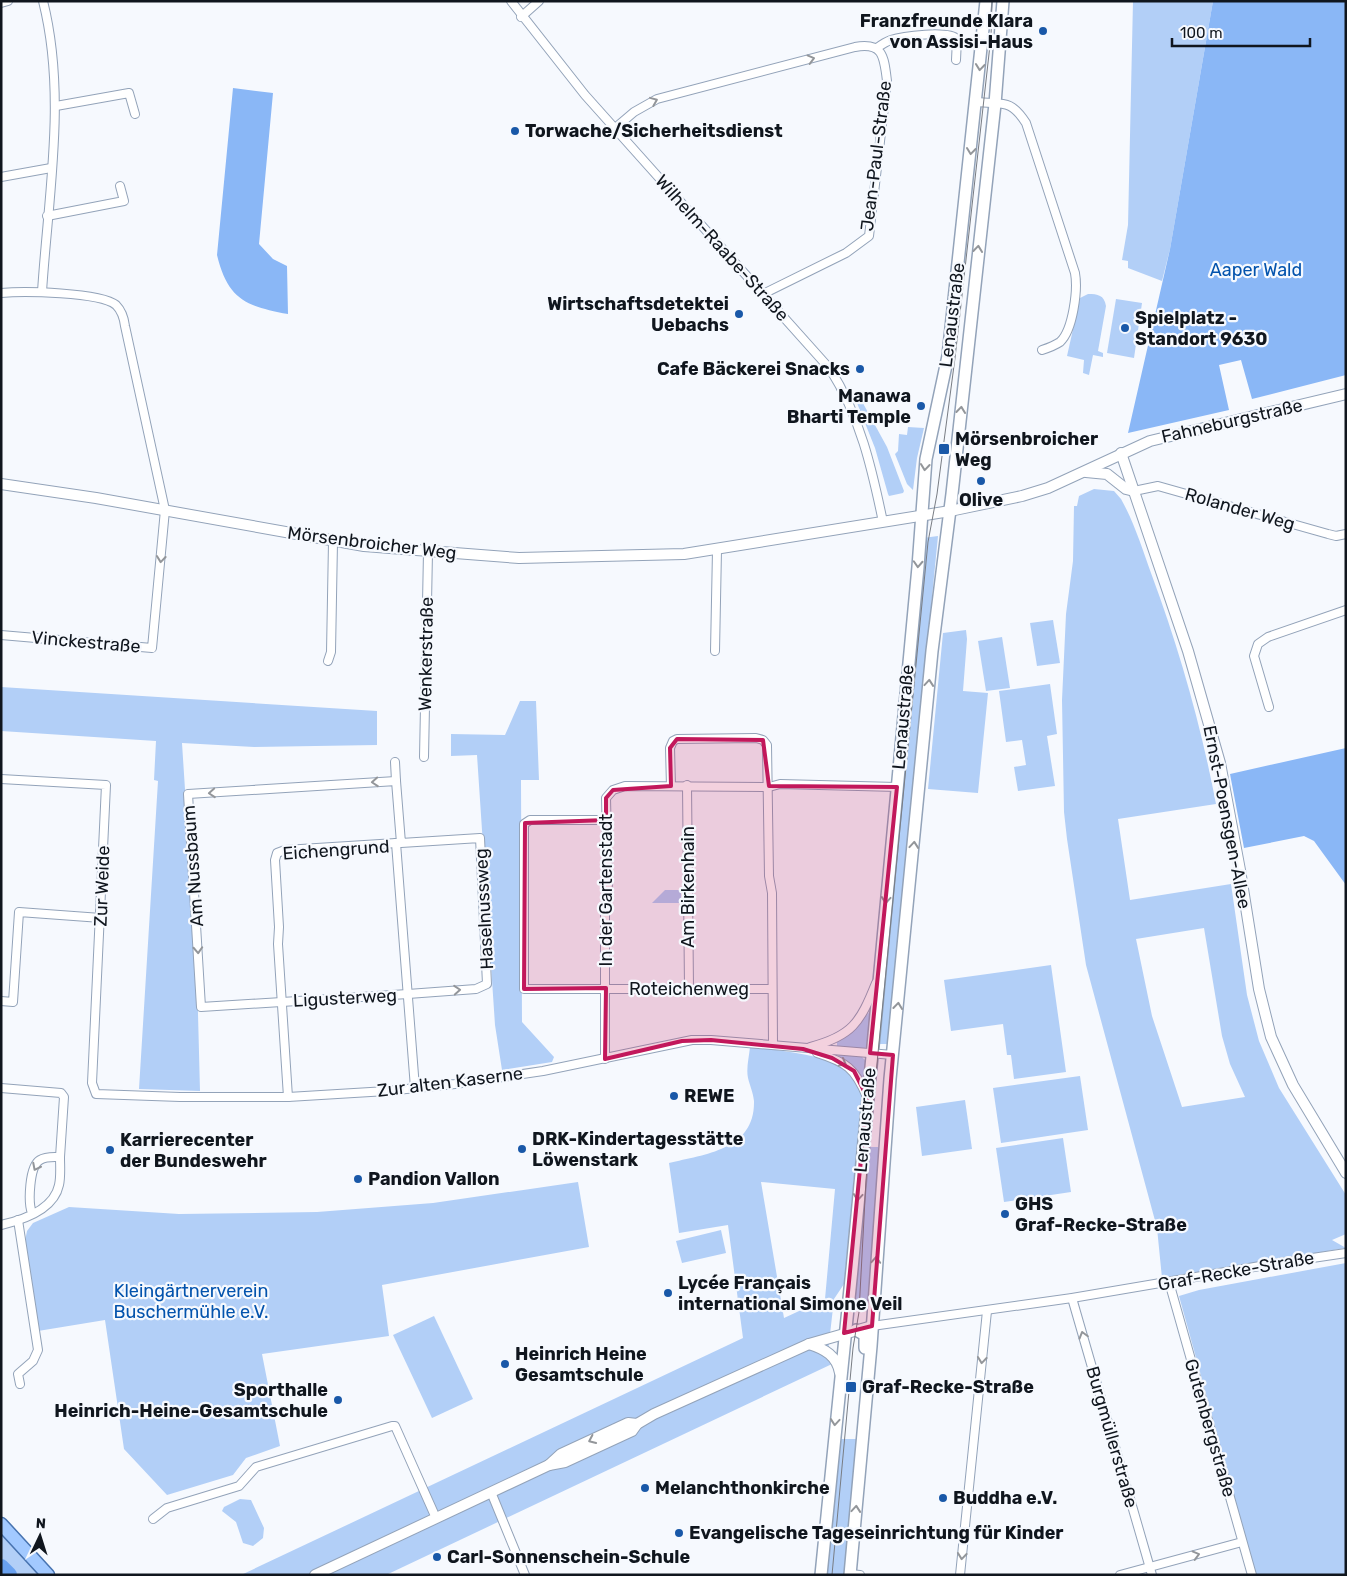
<svg xmlns="http://www.w3.org/2000/svg" width="1347" height="1576" font-family="Rubik,sans-serif">
	<rect width="100%" height="100%" fill="#f6f9fe"/>
	<g fill="#b2cff7" fill-rule="evenodd">
		<polygon points="1133,1 1213,1 1170,249 1162,281 1128,268 1128,261 1122,260 1128,225"/>
		<path d="M1088 294C1098 294 1104 295 1106 306L1098 351 1103 353V357L1093 355 1089 375 1083 373 1084 360 1067 356 1080 298Z"/>
		<polygon points="1116,299 1142,303 1134,358 1107,353"/>
		<polygon points="859,396 887,447 904,491 903,493 889,496 888,494 875,448 855,398"/>
		<polygon points="908,427 924,428 917,458 913,490 907,484 895,454 898,451 899,434 907,435"/>
		<path d="M1094 489 1114 491 1121 499C1134 522 1142 548 1151 573 1179 648 1201 725 1216 804L1118 819 1130 900 1231 884 1247 995 1259 1041 1279 1088 1346 1195V1234L1332 1240 1346 1248 1162 1278 1157 1228 1086 965 1067 839 1064 812 1062 700 1066 614 1073 561 1074 506H1077L1079 496ZM1204 928 1222 1036 1230 1064 1245 1097 1182 1107 1152 1016 1136 939Z"/>
		<polygon points="938,536 888,1044 876,1044 923,538"/>
		<polygon points="1053,620 1060,663 1037,666 1030,623"/>
		<polygon points="966,630 967,639 963,691 988,693 978,793 928,789 943,633"/>
		<polygon points="1002,637 1010,688 986,691 978,641"/>
		<polygon points="1050,684 1057,734 1047,736 1055,786 1018,791 1014,767 1026,765 1022,740 1006,742 999,691"/>
		<polygon points="1,687 377,711 377,745 254,747 182,743 197,975 200,1091 139,1089 158,781 154,780 156,741 1,731"/>
		<polygon points="520,701 536,701 539,780 521,780 522,1022 554,1057 552,1062 502,1070 495,1025 477,755 451,756 451,734 505,735"/>
		<polygon points="665,890 681,890 681,903 652,903"/>
		<polygon points="1051,965 1066,1072 1014,1079 1011,1055 1007,1055 1003,1024 951,1031 944,980"/>
		<polygon points="871,1010 868,1047 861,1049 837,1047 837,1042 855,1029"/>
		<path d="M750 1047C773 1049 839 1056 853 1074 857 1079 859 1086 862 1091L844 1284 834 1299 828 1352 832 1364 386 1575H241L743 1338 728 1225 679 1233 669 1163C705 1154 755 1150 754 1101 753 1092 750 1086 748 1078 746 1069 749 1057 750 1047ZM761 1182 835 1189 825 1299 784 1318Z"/>
		<polygon points="839,1053 862,1057 866,1061 865,1081 858,1072 838,1055"/>
		<polygon points="1080,1076 1088,1130 1001,1143 993,1088"/>
		<polygon points="965,1100 972,1149 922,1156 916,1107"/>
		<polygon points="1063,1138 1071,1192 1004,1202 996,1148"/>
		<polygon points="866,1147 878,1147 878,1157 869,1310 854,1309"/>
		<polygon points="578,1182 589,1247 382,1285 389,1336 262,1354 280,1446 246,1458 233,1475 167,1495 124,1449 105,1320 38,1331 25,1241 27,1231 33,1223 69,1207 179,1214 317,1212 433,1203"/>
		<polygon points="721,1230 726,1253 682,1263 676,1241"/>
		<polygon points="1346,1263 1346,1575 1256,1575 1179,1296 1199,1290"/>
		<polygon points="434,1316 473,1399 432,1418 393,1335"/>
		<polygon points="838,1439 856,1439 857,1444 844,1575 825,1575"/>
		<polygon points="240,1499 251,1500 264,1528 263,1538 253,1546 243,1543 236,1522 222,1511 224,1507"/>
		<polygon points="1,1527 45,1575 1,1575"/>
	</g>
	<g fill="#8ab7f6">
		<polygon points="1213,1 1346,1 1346,375 1252,399 1241,360 1219,365 1229,410 1128,433 1170,249"/>
		<path d="M233 88 273 93 259 244 273 259 287 266 288 314C246 306 228 300 217 255Z"/>
		<polygon points="1346,748 1346,885 1314,841 1304,836 1244,848 1230,774"/>
	</g>
	<g fill="none" stroke-linecap="round" stroke-linejoin="round">
		<polyline stroke="#69a1ef" stroke-width="16" points="1,1567 9,1575"/>
		<g stroke="#93a3b9" stroke-width="10">
			<g id="minor">
				<path d="M511 1 585 95 830 369C860 416 872 469 883 522"/>
				<polyline points="1,3 8,1"/>
				<polyline points="521,17 539,1"/>
				<path d="M877 48C881 45 885 42 891 40 902 36 949 30 957 39L956 60"/>
				<path d="M977 102C1002 105 1010 98 1026 123L1075 273C1078 290 1073 330 1060 342 1054 346 1048 348 1042 350"/>
				<polyline points="56,106 129,93 135,114"/>
				<path d="M614 129 634 112 657 99 855 47C883 42 884 56 887 81L869 236 846 253 763 294"/>
				<polyline points="1,177 51,168"/>
				<polyline points="47,216 124,201 120,186"/>
				<path d="M42 292C48 196 67 96 43 1"/>
				<path d="M1 293C23 291 100 292 116 305 122 311 124 318 125 326L165 510 152 648 1 635"/>
				<polyline points="1134,491 1158,486 1328,534 1336,536 1346,534"/>
				<polyline points="715,651 717,550"/>
				<polyline points="328,661 331,652 333,542"/>
				<polyline points="1269,707 1254,656 1258,644 1268,637 1346,610"/>
				<polyline points="424,757 428,552"/>
				<polyline points="395,762 396,781"/>
				<polyline points="1,779 106,785 92,1083 96,1094 180,1097 288,1097 387,1091 455,1084 543,1071 692,1040 711,1040 893,1055"/>
				<polyline points="687,785 689,988"/>
				<polyline points="671,786 670,748 673,741 677,739 756,738 763,740 767,745 769,876 772,893 773,1045"/>
				<polyline points="606,820 530,820 524,824 524,989 772,989"/>
				<polyline points="396,843 401,843 480,838 487,984 476,989 408,994 201,1007 188,794 396,781 401,843"/>
				<polyline points="1,1001 13,1002 19,912 101,918"/>
				<path d="M810 1047C852 1036 860 1023 876 983"/>
				<path d="M817 1053C846 1062 855 1068 867 1097"/>
				<polyline points="605,1059 605,914 608,884 606,798 613,790 625,786 769,787 780,784 897,787"/>
				<polyline points="1,1088 61,1093 64,1097 60,1157"/>
				<polyline points="288,1097 278,944 279,927 275,860 277,853 285,850 396,843 415,1088"/>
				<polyline points="18,1220 38,1350 33,1361 18,1374 20,1384"/>
				<path d="M1 1225C23 1220 54 1209 59 1185 61 1176 60 1166 60 1157 54 1157 46 1156 40 1160 29 1166 28 1203 32 1213"/>
				<polyline points="1169,1282 1252,1575"/>
				<polyline points="1072,1298 1152,1575"/>
				<polyline points="872,1326 1072,1298 1272,1264 1346,1253"/>
				<polyline points="491,1492 525,1575"/>
				<polyline points="153,1519 167,1508 239,1486 256,1467 392,1426 395,1426 436,1518"/>
				<polyline points="850,1574 860,1575"/>
				<polyline points="960,1575 987,1311"/>
				<polyline points="1120,1575 1242,1542"/>
			</g>
		</g>
		<g stroke="#93a3b9" stroke-width="12">
			<g id="tertiary">
				<polyline points="1121,453 1188,651 1220,763 1240,870 1259,989 1271,1037 1293,1085 1346,1173"/>
				<polyline points="1086,472 1107,474 1126,489 1134,491"/>
				<polyline points="1,484 96,498 364,546 519,558 684,554 950,511 1022,496 1048,488 1150,441 1346,394"/>
				<path d="M809 1344C825 1349 837 1356 840 1373"/>
				<polyline points="549,1465 561,1454 628,1423 637,1424"/>
				<polyline points="315,1575 549,1465 565,1462 632,1431 637,1424 654,1414 809,1344 872,1326"/>
			</g>
		</g>
		<g stroke="#93a3b9" stroke-width="14">
			<g id="secondary">
				<polyline points="856,1330 865,1335 865,1348"/>
				<polyline points="821,1575 852,1269 918,567 926,459 948,356 986,1"/>
				<polyline points="850,1575 871,1346 890,1079 932,651 952,494 995,104 1003,1"/>
			</g>
		</g>
		<g stroke="#4773b0" stroke-width="15">
			<polyline id="primary" points="1,1524 48,1575"/>
		</g>
		<use href="#minor" stroke="#fff" stroke-width="8"/>
		<use href="#tertiary" stroke="#fff" stroke-width="10"/>
		<use href="#secondary" stroke="#fff" stroke-width="11"/>
		<use href="#primary" stroke="#a2c9ff" stroke-width="12"/>
		<polyline stroke="#787c83" stroke-width="1" points="832,1575 853,1348 859,1312 866,1180 878,1053 928,542 937,494 955,358 991,36 992,1"/>
	</g>
	<defs><path id="oneway-chevron" d="M-2-3.5L2.5 0L-2 3.5" fill="none" stroke-width="1.6" stroke-linecap="round" stroke-linejoin="round" transform="scale(1.25)"/></defs>
	<g stroke="#93969a">
		<use href="#oneway-chevron" transform="translate(811 59) rotate(-15)"/>
		<use href="#oneway-chevron" transform="translate(980 67) rotate(96)"/>
		<use href="#oneway-chevron" transform="translate(654 101) rotate(-22)"/>
		<use href="#oneway-chevron" transform="translate(971 151) rotate(97)"/>
		<use href="#oneway-chevron" transform="translate(978 249) rotate(-84)"/>
		<use href="#oneway-chevron" transform="translate(961 410) rotate(-84)"/>
		<use href="#oneway-chevron" transform="translate(925 467) rotate(96)"/>
		<use href="#oneway-chevron" transform="translate(161 559) rotate(96)"/>
		<use href="#oneway-chevron" transform="translate(918 564) rotate(93)"/>
		<use href="#oneway-chevron" transform="translate(929 683) rotate(-85)"/>
		<use href="#oneway-chevron" transform="translate(375 782) rotate(176)"/>
		<use href="#oneway-chevron" transform="translate(212 793) rotate(176)"/>
		<use href="#oneway-chevron" transform="translate(914 845) rotate(-85)"/>
		<use href="#oneway-chevron" transform="translate(886 900) rotate(95)"/>
		<use href="#oneway-chevron" transform="translate(198 950) rotate(87)"/>
		<use href="#oneway-chevron" transform="translate(457 990) rotate(-4)"/>
		<use href="#oneway-chevron" transform="translate(898 1006) rotate(-84)"/>
		<use href="#oneway-chevron" transform="translate(843 1063) rotate(29)"/>
		<use href="#oneway-chevron" transform="translate(36 1167) rotate(117)"/>
		<use href="#oneway-chevron" transform="translate(858 1197) rotate(95)"/>
		<use href="#oneway-chevron" transform="translate(876 1260) rotate(-86)"/>
		<use href="#oneway-chevron" transform="translate(1083 1335) rotate(-106)"/>
		<use href="#oneway-chevron" transform="translate(982 1360) rotate(96)"/>
		<use href="#oneway-chevron" transform="translate(835 1422) rotate(95)"/>
		<use href="#oneway-chevron" transform="translate(592 1440) rotate(155)"/>
		<use href="#oneway-chevron" transform="translate(856 1509) rotate(-85)"/>
		<use href="#oneway-chevron" transform="translate(1196 1555) rotate(-15)"/>
		<use href="#oneway-chevron" transform="translate(962 1556) rotate(96)"/>
	</g>
	<path fill="#c2185b" fill-opacity="0.2" stroke="#c2185b" stroke-width="4" stroke-linejoin="round" d="M677 739 763 740 769 786 897 787 870 1053 893 1055 872 1326 844 1333 867 1097 854 1071 832 1058 803 1049 711 1040 682 1041 605 1059 606 988 524 989 525 823 606 820V798L613 790 671 786 670 748Z"/>
	<g fill="#1958a8" stroke="#f6f9fe" stroke-width="2">
		<circle cx="1043" cy="31" r="5"/>
		<circle cx="515" cy="131" r="5"/>
		<circle cx="739" cy="314" r="5"/>
		<circle cx="1125" cy="328" r="5"/>
		<circle cx="860" cy="369" r="5"/>
		<circle cx="921" cy="406" r="5"/>
		<rect x="938" y="443" width="12" height="12" rx="2.5"/>
		<circle cx="981" cy="481" r="5"/>
		<circle cx="674" cy="1096" r="5"/>
		<circle cx="522" cy="1149" r="5"/>
		<circle cx="110" cy="1150" r="5"/>
		<circle cx="358" cy="1179" r="5"/>
		<circle cx="1005" cy="1214" r="5"/>
		<circle cx="668" cy="1293" r="5"/>
		<circle cx="505" cy="1364" r="5"/>
		<rect x="845" y="1381" width="12" height="12" rx="2.5"/>
		<circle cx="338" cy="1400" r="5"/>
		<circle cx="645" cy="1488" r="5"/>
		<circle cx="943" cy="1498" r="5"/>
		<circle cx="679" cy="1533" r="5"/>
		<circle cx="437" cy="1557" r="5"/>
	</g>
	<g text-anchor="middle" dominant-baseline="central" stroke-width="4.5" stroke-linejoin="round" paint-order="stroke">
		<g font-size="18" font-weight="bold" fill="#10161e" stroke="#f6f9fe" text-anchor="start">
			<text x="1033" y="21" text-anchor="end">Franzfreunde Klara<tspan x="1033" dy="21">von Assisi-Haus</tspan></text>
			<text x="525" y="131">Torwache/Sicherheitsdienst</text>
			<text x="729" y="304" text-anchor="end">Wirtschaftsdetektei<tspan x="729" dy="21">Uebachs</tspan></text>
			<text x="1135" y="318">Spielplatz -<tspan x="1135" dy="21">Standort 9630</tspan></text>
			<text x="850" y="369" text-anchor="end">Cafe Bäckerei Snacks</text>
			<text x="911" y="396" text-anchor="end">Manawa<tspan x="911" dy="21">Bharti Temple</tspan></text>
			<text x="955" y="439">Mörsenbroicher<tspan x="955" dy="21">Weg</tspan></text>
			<text x="981" y="500" text-anchor="middle">Olive</text>
			<text x="684" y="1096">REWE</text>
			<text x="532" y="1139">DRK-Kindertagesstätte<tspan x="532" dy="21">Löwenstark</tspan></text>
			<text x="120" y="1140">Karrierecenter<tspan x="120" dy="21">der Bundeswehr</tspan></text>
			<text x="368" y="1179">Pandion Vallon</text>
			<text x="1015" y="1204">GHS<tspan x="1015" dy="21">Graf-Recke-Straße</tspan></text>
			<text x="678" y="1283">Lycée Français<tspan x="678" dy="21">international Simone Veil</tspan></text>
			<text x="515" y="1354">Heinrich Heine<tspan x="515" dy="21">Gesamtschule</tspan></text>
			<text x="862" y="1387">Graf-Recke-Straße</text>
			<text x="328" y="1390" text-anchor="end">Sporthalle<tspan x="328" dy="21">Heinrich-Heine-Gesamtschule</tspan></text>
			<text x="655" y="1488">Melanchthonkirche</text>
			<text x="953" y="1498">Buddha e.V.</text>
			<text x="689" y="1533">Evangelische Tageseinrichtung für Kinder</text>
			<text x="447" y="1557">Carl-Sonnenschein-Schule</text>
		</g>
		<g font-size="18" fill="#10161e" stroke="#f6f9fe">
			<text transform="translate(876 156) rotate(-83)">Jean-Paul-Straße</text>
			<text transform="translate(722 248) rotate(48)">Wilhelm-Raabe-Straße</text>
			<text transform="translate(952 315) rotate(-83)">Lenaustraße</text>
			<text transform="translate(1232 421) rotate(-13)">Fahneburgstraße</text>
			<text transform="translate(1240 509) rotate(16)">Rolander Weg</text>
			<text transform="translate(372 543) rotate(7)">Mörsenbroicher Weg</text>
			<text transform="translate(86 642) rotate(5)">Vinckestraße</text>
			<text transform="translate(426 654) rotate(-89)">Wenkerstraße</text>
			<text transform="translate(903 717) rotate(-85)">Lenaustraße</text>
			<text transform="translate(1227 817) rotate(79)">Ernst-Poensgen-Allee</text>
			<text transform="translate(336 850) rotate(-4)">Eichengrund</text>
			<text transform="translate(193 866) rotate(-94)">Am Nussbaum</text>
			<text transform="translate(102 886) rotate(-88)">Zur Weide</text>
			<text transform="translate(688 887) rotate(-90)">Am Birkenhain</text>
			<text transform="translate(606 890) rotate(-90)">In der Gartenstadt</text>
			<text transform="translate(484 909) rotate(-93)">Haselnussweg</text>
			<text x="689" y="989">Roteichenweg</text>
			<text transform="translate(345 998) rotate(-3)">Ligusterweg</text>
			<text transform="translate(450 1082) rotate(-7)">Zur alten Kaserne</text>
			<text transform="translate(865 1120) rotate(-85)">Lenaustraße</text>
			<text transform="translate(1236 1271) rotate(-10)">Graf-Recke-Straße</text>
			<text transform="translate(1210 1428) rotate(74)">Gutenbergstraße</text>
			<text transform="translate(1112 1437) rotate(74)">Burgmüllerstraße</text>
		</g>
		<g font-size="18" fill="#0353ad" stroke="#f6f9fe">
			<text x="1256" y="270">Aaper Wald</text>
			<text x="191" y="1291">Kleingärtnerverein<tspan x="191" dy="21">Buschermühle e.V.</tspan></text>
		</g>
	</g>
	<rect width="1347" height="1576" fill="none" stroke="#10161e" stroke-width="5"/>
	<g transform="translate(40 1536) rotate(4)" stroke="#f6f9fe" stroke-width="4" paint-order="stroke">
	<path d="M0-4L9 19L0 12L-9 19Z" fill="#10161e"/>
	<text y="-8" font-size="14" font-weight="bold" text-anchor="middle" fill="#10161e">N</text>
	</g>
	<path d="M1172 38v8h138v-8" fill="none" stroke="#10161e" stroke-width="2.5"/>
	<text x="1180" y="38" font-size="15" fill="#10161e" stroke="#f6f9fe" stroke-width="4" paint-order="stroke">100 m</text>
</svg>
